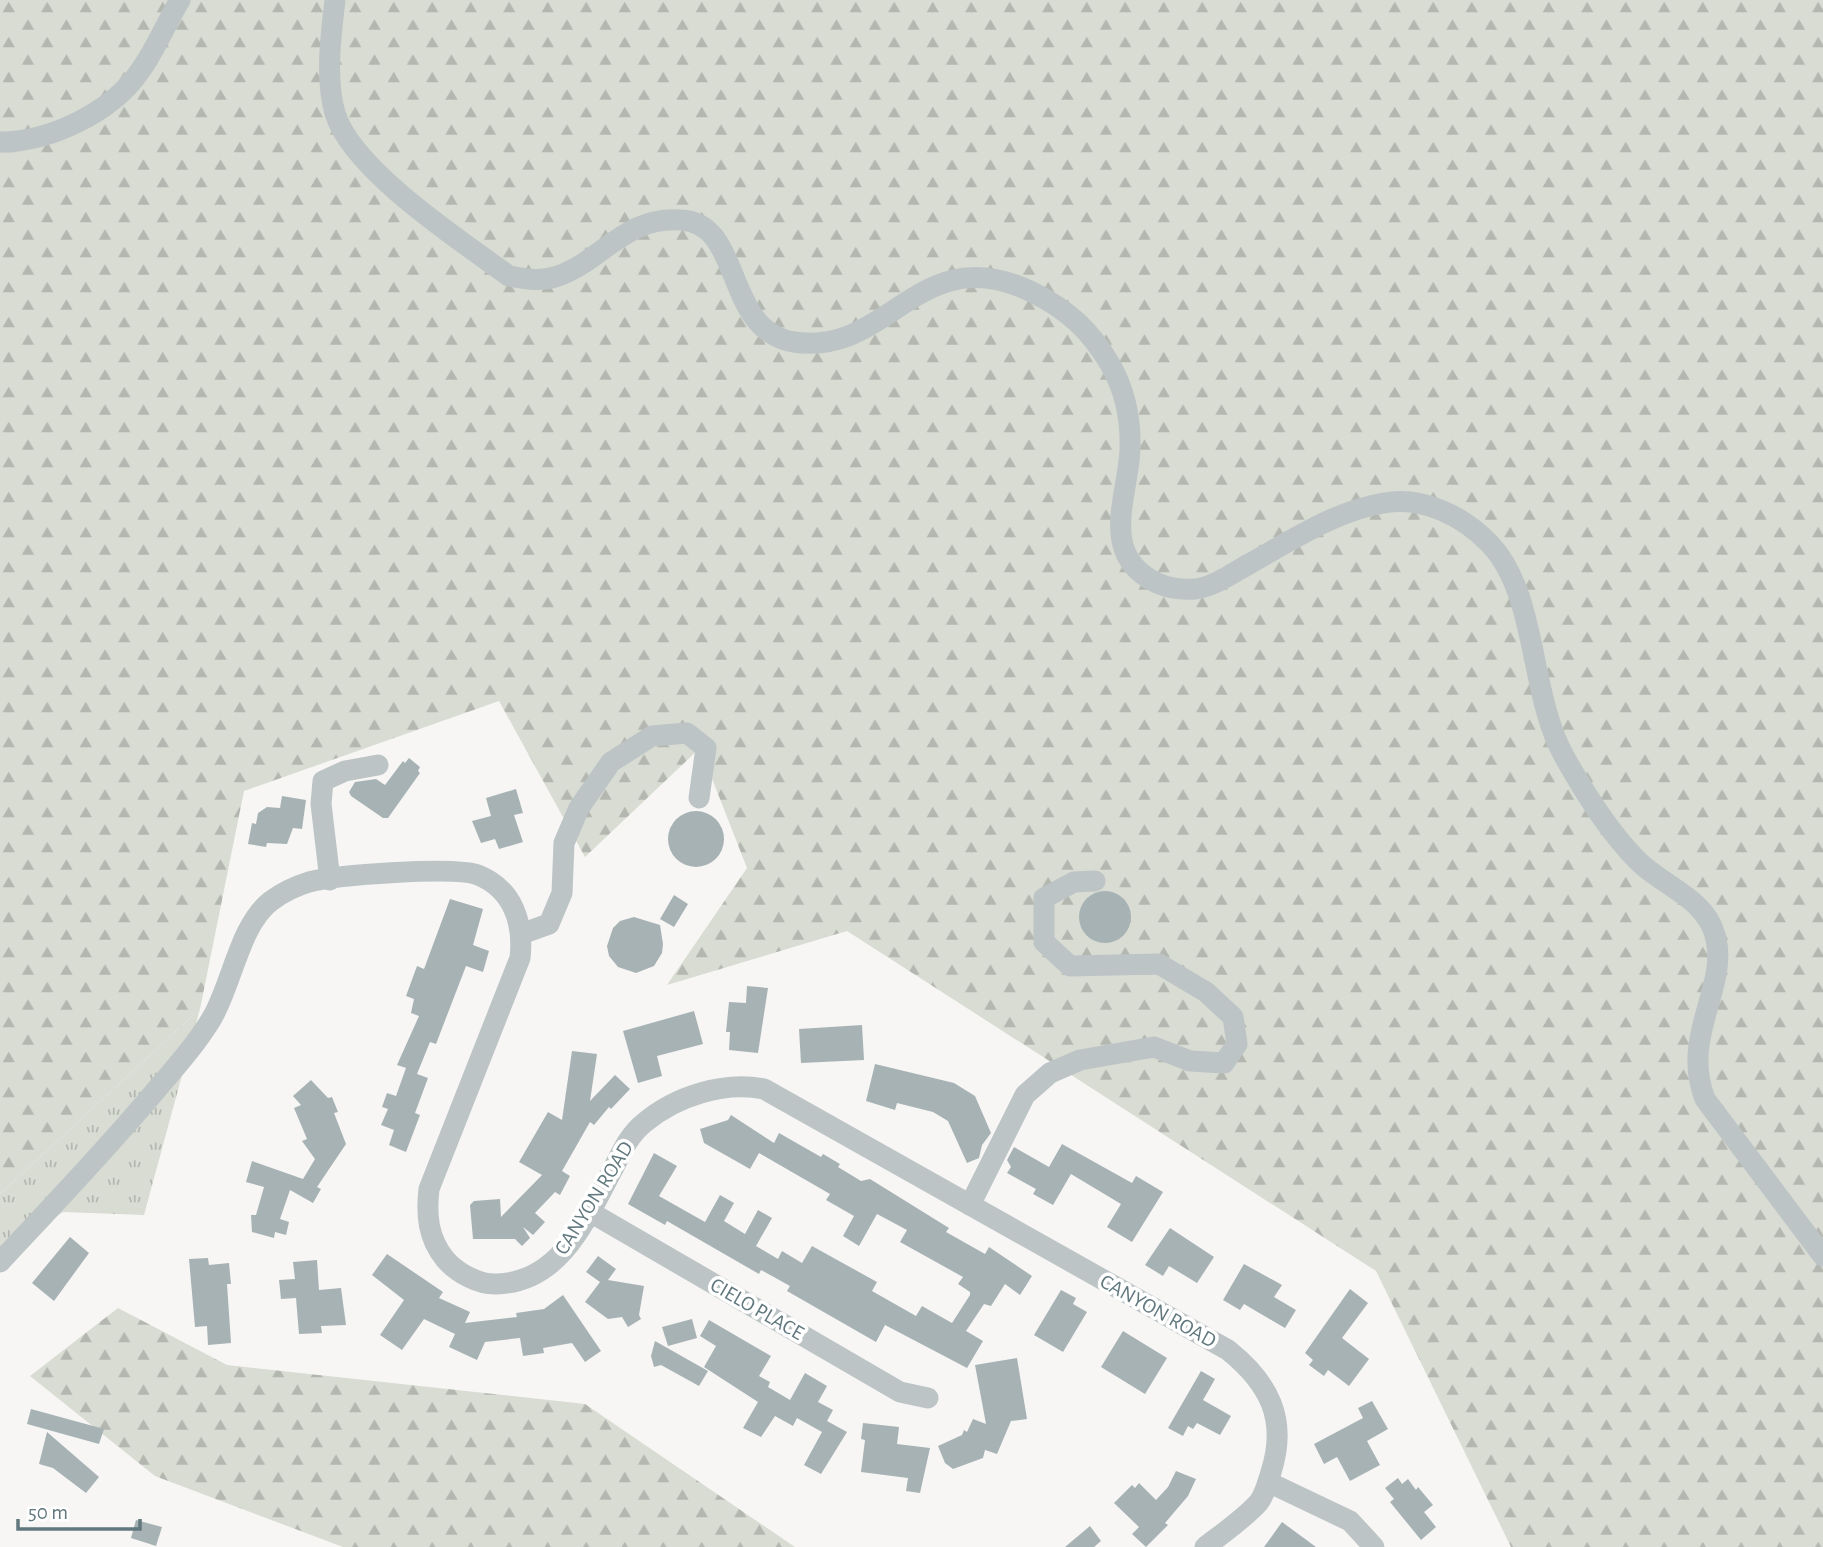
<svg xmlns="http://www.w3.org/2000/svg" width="1823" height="1547" font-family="'Alegreya Sans',sans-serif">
	<defs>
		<pattern id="grass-tufts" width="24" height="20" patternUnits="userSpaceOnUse" patternTransform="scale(1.75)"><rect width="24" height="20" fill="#d8dcd3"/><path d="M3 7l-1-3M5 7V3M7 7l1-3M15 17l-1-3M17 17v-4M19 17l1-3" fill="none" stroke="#b3b7b0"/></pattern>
		<pattern id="forest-firs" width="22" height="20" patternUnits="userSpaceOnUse" patternTransform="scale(1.75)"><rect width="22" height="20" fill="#d8dcd3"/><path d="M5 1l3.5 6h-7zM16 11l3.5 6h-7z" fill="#b3b7b0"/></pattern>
	</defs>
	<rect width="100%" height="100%" fill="#f7f6f4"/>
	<polygon fill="url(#grass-tufts)" points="200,1009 144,1215 63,1212 0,1253 0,1194"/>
	<g fill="url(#forest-firs)">
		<polygon points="0,0 1823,0 1823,1547 1511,1547 1376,1271 847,931 667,985 747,868 700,748 585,857 499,701 244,791 200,1009 0,1194"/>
		<polygon points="118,1308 227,1365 585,1404 795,1547 343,1547 155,1476 30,1376"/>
	</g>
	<g fill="#a7b2b5">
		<polygon points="409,758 420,767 418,771 420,773 388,818 383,818 351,796 349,792 355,782 376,779 385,785 403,761 405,763"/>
		<polygon points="516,789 523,813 514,815 523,842 499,849 495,839 481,843 472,821 491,816 486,798"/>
		<polygon points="282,796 306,800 302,829 293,828 287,844 267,843 266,847 248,844 252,823 256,824 258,813 267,807 280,808"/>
		<circle cx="696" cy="839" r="28"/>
		<circle cx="1105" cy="917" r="26"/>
		<polygon points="674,895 688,904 674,927 660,919"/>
		<polygon points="450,899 483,909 473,945 489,951 483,972 466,966 436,1044 430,1042 417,1074 428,1078 415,1113 420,1115 406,1152 389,1145 394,1130 381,1125 388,1109 382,1107 387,1093 396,1096 406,1068 397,1065 419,1016 411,1013 414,999 406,996 417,966 424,969"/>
		<polygon points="634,917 660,925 663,944 662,953 654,966 636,973 618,967 609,956 607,946 613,928 620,921"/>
		<polygon points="747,986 768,988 758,1053 729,1050 730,1032 726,1032 729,1002 746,1003"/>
		<polygon points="694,1011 703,1044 657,1056 662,1076 638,1083 623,1031"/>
		<polygon points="862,1025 864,1060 801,1063 799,1029"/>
		<polygon points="572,1051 597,1054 590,1101 615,1075 630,1089 611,1109 609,1107 594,1125 590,1122 562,1171 570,1176 560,1195 555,1192 535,1213 545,1222 533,1235 523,1227 530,1238 522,1246 515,1239 473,1239 470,1205 474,1201 500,1199 501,1217 542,1175 519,1162 548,1112 562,1120"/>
		<polygon points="875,1064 954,1083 975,1096 991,1133 982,1145 979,1158 967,1163 948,1121 933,1112 897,1103 895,1110 866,1101"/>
		<polygon points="311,1080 328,1098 332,1097 338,1112 334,1113 346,1144 317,1187 321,1189 313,1203 290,1190 280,1219 289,1222 286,1235 275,1232 274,1238 252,1232 251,1215 256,1215 264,1187 246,1182 252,1161 303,1179 315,1159 302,1141 307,1139 294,1108 301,1105 293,1096"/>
		<polygon points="731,1115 774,1143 779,1133 821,1157 823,1154 840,1164 838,1167 861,1181 870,1179 949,1228 946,1232 985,1254 989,1247 1032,1276 1020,1295 1005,1284 991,1306 984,1304 966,1331 983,1341 967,1368 885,1325 876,1342 787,1291 790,1286 761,1270 759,1274 667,1221 665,1225 628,1204 654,1153 677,1166 659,1196 705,1222 720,1195 734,1203 724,1221 745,1234 758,1210 772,1218 756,1246 778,1259 782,1251 802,1263 812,1246 877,1282 872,1291 916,1316 922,1306 952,1323 970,1295 970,1292 958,1284 963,1277 900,1242 907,1230 877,1214 859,1246 843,1236 854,1216 826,1200 830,1194 759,1153 750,1169 704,1143 700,1129 728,1120"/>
		<polygon points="1062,1144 1132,1183 1136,1176 1163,1192 1132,1242 1107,1227 1121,1204 1071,1174 1053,1205 1033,1194 1036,1189 1007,1173 1011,1167 1007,1160 1014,1147 1049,1167"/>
		<polygon points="1170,1228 1214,1257 1197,1283 1169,1266 1163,1276 1145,1265"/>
		<polygon points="70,1237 89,1253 54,1301 32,1283"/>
		<polygon points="387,1254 443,1292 439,1298 470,1312 465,1323 517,1317 516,1313 544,1309 563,1295 601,1351 585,1362 572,1343 543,1348 544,1353 523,1356 520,1338 485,1342 477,1360 449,1347 455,1334 424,1319 402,1350 380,1335 404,1300 372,1275"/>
		<polygon points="598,1256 616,1269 608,1280 644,1286 639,1315 641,1319 628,1327 622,1317 608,1319 585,1302 600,1282 586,1272"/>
		<polygon points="208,1258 209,1265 229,1263 231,1284 227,1284 231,1343 208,1345 207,1326 195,1327 189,1259"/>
		<polygon points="317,1260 319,1290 341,1288 346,1325 321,1326 322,1333 299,1334 296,1298 281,1299 279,1280 295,1279 293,1262"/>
		<polygon points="1244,1264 1282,1285 1274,1297 1296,1310 1285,1328 1244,1304 1240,1310 1223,1300"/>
		<polygon points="1350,1289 1368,1303 1342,1338 1369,1359 1349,1386 1328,1370 1324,1376 1309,1365 1313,1360 1305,1353"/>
		<polygon points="1061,1290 1076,1298 1073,1304 1087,1312 1063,1352 1034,1335"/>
		<polygon points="692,1319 697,1338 668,1346 662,1327"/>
		<polygon points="709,1320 771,1356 759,1376 770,1382 768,1387 790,1400 805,1373 827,1386 818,1402 833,1410 827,1421 847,1432 821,1474 804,1465 822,1432 797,1418 793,1426 775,1416 761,1437 743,1428 758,1402 704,1367 716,1346 700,1336"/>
		<polygon points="1123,1331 1167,1358 1145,1394 1101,1367"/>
		<polygon points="655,1341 708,1371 699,1386 661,1365 654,1367 651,1356"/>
		<polygon points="1017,1358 1027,1419 1011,1421 997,1454 985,1450 983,1458 953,1469 945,1463 938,1446 962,1435 964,1430 967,1432 973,1419 986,1424 975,1365"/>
		<polygon points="1201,1371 1215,1379 1203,1400 1231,1416 1220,1435 1197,1423 1193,1429 1188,1426 1183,1436 1168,1428"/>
		<polygon points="1372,1401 1388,1429 1367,1441 1380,1465 1350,1481 1337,1457 1324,1464 1314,1444 1363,1418 1358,1408"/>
		<polygon points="31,1409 104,1429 99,1444 27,1424"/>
		<polygon points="863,1423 899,1427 897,1444 930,1448 920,1493 906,1491 908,1478 861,1472 865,1440 861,1439"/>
		<polygon points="47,1432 99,1477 86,1493 53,1468 39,1464"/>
		<polygon points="1176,1471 1196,1479 1188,1496 1165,1523 1168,1525 1146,1547 1132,1534 1139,1527 1114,1503 1132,1485 1135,1488 1139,1483 1156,1500 1168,1487"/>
		<polygon points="1398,1478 1402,1484 1408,1479 1416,1490 1418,1487 1433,1505 1424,1512 1436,1527 1421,1540 1390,1502 1394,1499 1385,1488"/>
		<polygon points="136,1520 162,1527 156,1546 131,1538"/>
		<polygon points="1282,1522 1316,1547 1264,1547"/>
		<polygon points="1090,1526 1101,1541 1094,1547 1065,1547"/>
	</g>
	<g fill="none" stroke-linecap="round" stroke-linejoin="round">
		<g stroke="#bdc4c6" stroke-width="21">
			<path d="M335 0C331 35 325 78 335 113 351 169 461 241 509 276 526 279 541 282 558 276 603 260 625 216 681 220 744 223 723 331 794 342 890 357 918 237 1032 292 1068 310 1090 330 1110 364 1125 390 1131 421 1130 450 1128 497 1098 555 1157 583 1168 588 1183 590 1196 589 1215 586 1233 573 1249 564 1292 540 1335 511 1384 503 1423 496 1463 516 1490 544 1538 595 1529 693 1564 756 1584 792 1609 832 1638 861 1663 886 1705 898 1715 935 1730 986 1680 1035 1705 1099L1823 1256"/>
			<path d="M0 142C50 142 112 112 140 71 156 49 166 23 180 0"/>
			<polyline points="330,880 321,804 323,781 345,771 378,765"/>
			<polyline points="521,934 549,924 562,893 564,843 579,808 611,762 652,736 687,733 706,748 699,798"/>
			<polyline points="970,1205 1025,1095 1050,1073 1080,1060 1154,1047 1190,1061 1224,1063 1237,1044 1233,1017 1206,992 1159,964 1070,966 1044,942 1044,898 1074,882 1095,881"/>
			<polyline points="590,1212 900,1392 928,1398"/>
			<path d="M0 1262C53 1205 107 1149 157 1089 176 1067 197 1043 212 1018 232 984 240 924 271 901 283 892 296 886 309 882 336 875 455 866 478 875 513 889 524 923 520 958L429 1189C426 1215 428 1238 445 1259 457 1273 479 1285 497 1284 562 1282 587 1217 614 1167 622 1151 630 1134 644 1123 676 1096 724 1081 764 1089L1228 1350C1269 1383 1288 1419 1271 1472 1268 1482 1265 1494 1259 1502 1244 1519 1223 1533 1205 1547"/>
			<polyline points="1268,1482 1350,1521 1374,1547"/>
		</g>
	</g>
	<g text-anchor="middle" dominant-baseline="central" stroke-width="7" stroke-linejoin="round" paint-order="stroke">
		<g font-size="21" fill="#61787f" stroke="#fff">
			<text transform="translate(594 1198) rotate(-58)">CANYON ROAD</text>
			<text transform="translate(757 1309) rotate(30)">CIELO PLACE</text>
			<text transform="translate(1158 1311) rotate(29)">CANYON ROAD</text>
		</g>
	</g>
	<path d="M18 1519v10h122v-10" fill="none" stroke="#61787f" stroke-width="3.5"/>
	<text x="28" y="1519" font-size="21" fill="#61787f" stroke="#ffffff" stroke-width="5" paint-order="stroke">50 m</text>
</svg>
